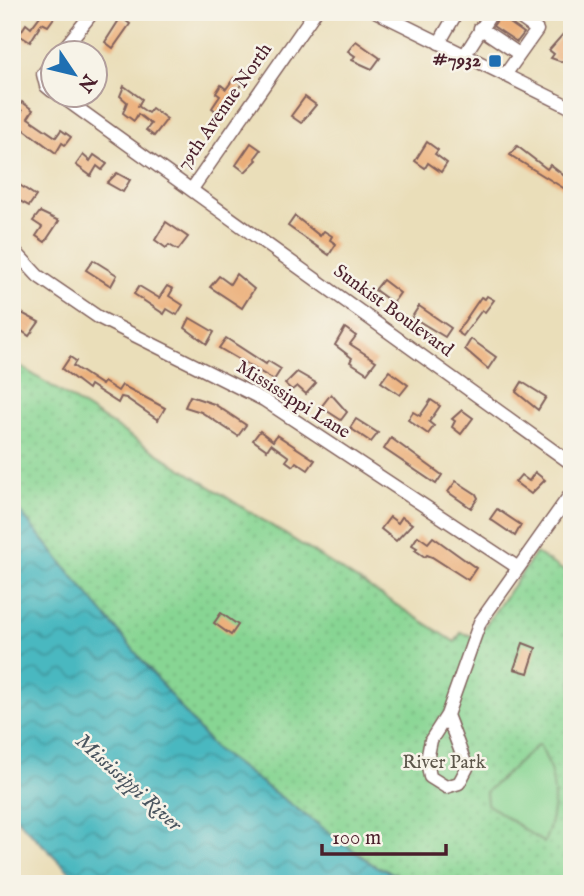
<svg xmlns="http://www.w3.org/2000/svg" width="584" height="896" font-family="'IM FELL English',serif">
	<defs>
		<pattern id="park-dots" width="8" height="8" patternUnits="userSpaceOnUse" patternTransform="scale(1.75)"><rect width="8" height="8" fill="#87d593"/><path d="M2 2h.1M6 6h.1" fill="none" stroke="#76b67f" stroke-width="1.8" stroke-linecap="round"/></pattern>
		<pattern id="water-waves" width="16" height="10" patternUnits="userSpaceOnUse" patternTransform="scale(1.75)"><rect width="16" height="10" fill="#49b8c0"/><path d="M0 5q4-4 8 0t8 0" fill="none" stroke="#3f959c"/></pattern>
	</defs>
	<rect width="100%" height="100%" fill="#f7f3e8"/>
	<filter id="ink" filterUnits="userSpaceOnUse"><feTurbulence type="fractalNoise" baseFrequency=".0143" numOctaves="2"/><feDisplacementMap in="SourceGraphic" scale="14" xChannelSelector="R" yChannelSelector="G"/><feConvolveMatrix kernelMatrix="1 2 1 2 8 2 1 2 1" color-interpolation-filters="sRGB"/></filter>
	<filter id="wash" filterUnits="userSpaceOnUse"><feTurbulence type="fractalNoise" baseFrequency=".00686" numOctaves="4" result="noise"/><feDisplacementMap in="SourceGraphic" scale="28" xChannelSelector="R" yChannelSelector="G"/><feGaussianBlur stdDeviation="1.57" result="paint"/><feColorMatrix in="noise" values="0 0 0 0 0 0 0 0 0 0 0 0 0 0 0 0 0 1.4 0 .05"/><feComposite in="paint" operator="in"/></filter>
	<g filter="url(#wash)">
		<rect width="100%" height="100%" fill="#eadeb9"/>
		<polygon fill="url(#park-dots)" stroke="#687a5f" stroke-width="2" points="12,361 455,642 461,633 477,637 536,553 572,576 572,884 419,884 375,866 214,748 12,503"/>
		<path fill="#87d593" stroke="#687a5f" stroke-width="2" d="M539 744C558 777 558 808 544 843L487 804 486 792Z"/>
		<polygon fill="url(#water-waves)" stroke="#4a6c76" stroke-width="2" points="12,502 214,748 375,866 419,884 82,884 12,814"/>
		<g id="blocks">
			<g fill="#ecb07b">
				<polygon points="43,12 58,12 48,26 42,23 30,42 19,35 26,24 31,28"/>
				<polygon points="500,16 524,33 517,42 493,26"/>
				<polygon points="121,17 130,24 113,48 105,42"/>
				<polygon points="564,33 572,39 568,49 572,54 565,63 551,58 554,54 549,50"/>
				<polygon points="356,41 380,58 372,69 352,60 355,56 348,51"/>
				<polygon points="234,78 242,83 221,115 212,108 220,96 216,93 221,85 226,89"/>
				<polygon points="124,86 142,99 138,106 148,113 152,108 167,119 154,136 146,130 151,124 138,114 134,121 123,113 127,102 120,96"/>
				<polygon points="305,97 316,105 301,123 291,116"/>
				<polygon points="22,102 33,110 28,118 56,137 61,130 71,137 65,145 62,143 56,153 14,122 22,111 19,107"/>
				<polygon points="427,142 438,150 435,154 447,163 441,172 428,163 425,168 415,161"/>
				<polygon points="251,143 261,150 255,158 257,160 245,172 236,165"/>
				<polygon points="517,146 547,169 550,165 562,174 570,182 565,189 510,155"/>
				<polygon points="83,155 90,161 94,155 107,164 102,170 97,166 91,176 76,165"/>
				<polygon points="117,173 130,180 123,192 107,183"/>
				<polygon points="12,180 36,196 29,206 12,197"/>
				<polygon points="40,212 59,221 45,242 36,236 42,227 33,221"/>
				<polygon points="295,216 320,236 324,231 332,236 330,240 336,244 329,255 288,226"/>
				<polygon points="166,222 188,237 178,250 169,245 166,248 155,240"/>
				<polygon points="93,260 117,275 111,286 86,270"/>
				<polygon points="236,274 254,289 242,308 210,287 219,276 230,284"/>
				<polygon points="383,280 400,293 393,303 375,290"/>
				<polygon points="139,286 159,298 167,286 173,289 169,296 183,305 177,315 167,309 164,314 134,294"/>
				<polygon points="487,296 494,300 485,312 482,310 463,336 457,332 481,297 485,299"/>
				<polygon points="419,306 451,328 445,337 412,317"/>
				<polygon points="16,310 39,322 29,336 12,324"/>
				<polygon points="190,318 214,332 207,344 185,328"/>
				<polygon points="345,328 356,336 350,344 376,361 367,373 350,362 352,358 335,345"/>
				<polygon points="226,338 266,364 268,361 281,369 274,380 219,348"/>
				<polygon points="471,339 496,357 488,369 465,349"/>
				<polygon points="70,357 76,361 73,366 102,385 104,382 118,391 122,385 165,408 158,420 126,398 121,397 118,403 90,385 88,389 62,369"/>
				<polygon points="389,371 408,385 400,395 381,382"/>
				<polygon points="297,372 316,383 306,394 297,386 292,390 285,384"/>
				<polygon points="522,382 546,397 538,410 516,392"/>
				<polygon points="331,394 347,412 341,420 321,407"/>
				<polygon points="190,396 214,404 246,425 238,436 201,412 185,407"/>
				<polygon points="431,400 440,406 429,422 434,426 428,434 408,420 413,412 420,416"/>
				<polygon points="462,410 473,418 461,434 452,427 455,421 452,419"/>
				<polygon points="356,419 378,433 371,442 350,428"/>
				<polygon points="260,431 273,441 277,435 315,460 308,470 296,462 293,466 286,461 289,457 271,444 267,450 253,440"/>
				<polygon points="391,438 442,475 436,484 384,449"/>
				<polygon points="535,472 545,480 531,494 515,482 521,475 529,481"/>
				<polygon points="456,481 476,494 478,498 471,508 448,492"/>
				<polygon points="497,509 521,525 515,536 490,519"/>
				<polygon points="390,517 398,523 402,517 412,524 396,541 381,529"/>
				<polygon points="418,536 428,543 433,537 476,568 468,580 432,557 427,555 425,557 415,550 417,548 412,545"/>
				<polygon points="221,613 238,625 231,635 214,623"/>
				<polygon points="523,643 536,648 528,673 514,669"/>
			</g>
		</g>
	</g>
	<g filter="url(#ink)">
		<use href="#blocks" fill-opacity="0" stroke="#82625d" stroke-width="2"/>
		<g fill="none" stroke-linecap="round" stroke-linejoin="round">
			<g stroke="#82625d" stroke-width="15">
				<g id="minor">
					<polyline points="377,12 572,108"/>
					<polyline points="480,28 519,54"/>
					<polyline points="439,43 457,12"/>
					<polyline points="61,52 93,12"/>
					<polyline points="464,56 492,12"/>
					<polyline points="52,63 43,74 46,86 52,91"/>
					<polyline points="505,75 537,30 512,12"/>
					<polyline points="58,94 572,464"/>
					<polyline points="192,189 315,12"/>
					<polyline points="12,248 38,276 98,317 264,400 517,567"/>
					<polyline points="447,715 467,768 459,783 446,787 430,777 427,760 431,740 447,715 480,622 572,492"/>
				</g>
			</g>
			<use href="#minor" stroke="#fff" stroke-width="12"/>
		</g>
	</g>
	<rect fill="#1f6fb2" stroke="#f7f3e8" stroke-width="2.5" x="488" y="54" width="14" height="14" rx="3.5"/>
	<g text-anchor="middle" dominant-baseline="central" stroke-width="5" stroke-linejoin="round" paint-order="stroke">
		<g font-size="19" font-weight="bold" fill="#4a1f2b" stroke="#f7f3e8" text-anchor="end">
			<text x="481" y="61">#7932</text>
		</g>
		<g font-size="19" fill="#4a1f2b" stroke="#f7f3e8">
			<text transform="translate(225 107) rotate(-55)">79th Avenue North</text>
			<text transform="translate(393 311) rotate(36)">Sunkist Boulevard</text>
			<text transform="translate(293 400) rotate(32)">Mississippi Lane</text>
		</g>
		<g font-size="19" fill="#5c564a" stroke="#f7f3e8">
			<text x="444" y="763">River Park</text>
		</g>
		<g font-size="21" font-style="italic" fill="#4a555f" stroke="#f7f3e8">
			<text transform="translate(128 783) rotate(42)">Mississippi River</text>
		</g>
	</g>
	<rect width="584" height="896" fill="none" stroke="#f7f3e8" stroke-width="42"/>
	<g transform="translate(74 74) rotate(125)"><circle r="33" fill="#f7f3e8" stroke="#b29e9c" stroke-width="2"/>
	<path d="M0-5L12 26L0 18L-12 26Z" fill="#1f6fb2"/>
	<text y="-10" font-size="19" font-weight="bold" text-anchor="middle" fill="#4a1f2b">N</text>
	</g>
	<path d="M322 844v10h124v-10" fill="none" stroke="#4a1f2b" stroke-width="3.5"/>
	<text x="332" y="844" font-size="21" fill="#4a1f2b" stroke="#f7f3e8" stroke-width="5" paint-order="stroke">100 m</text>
</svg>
